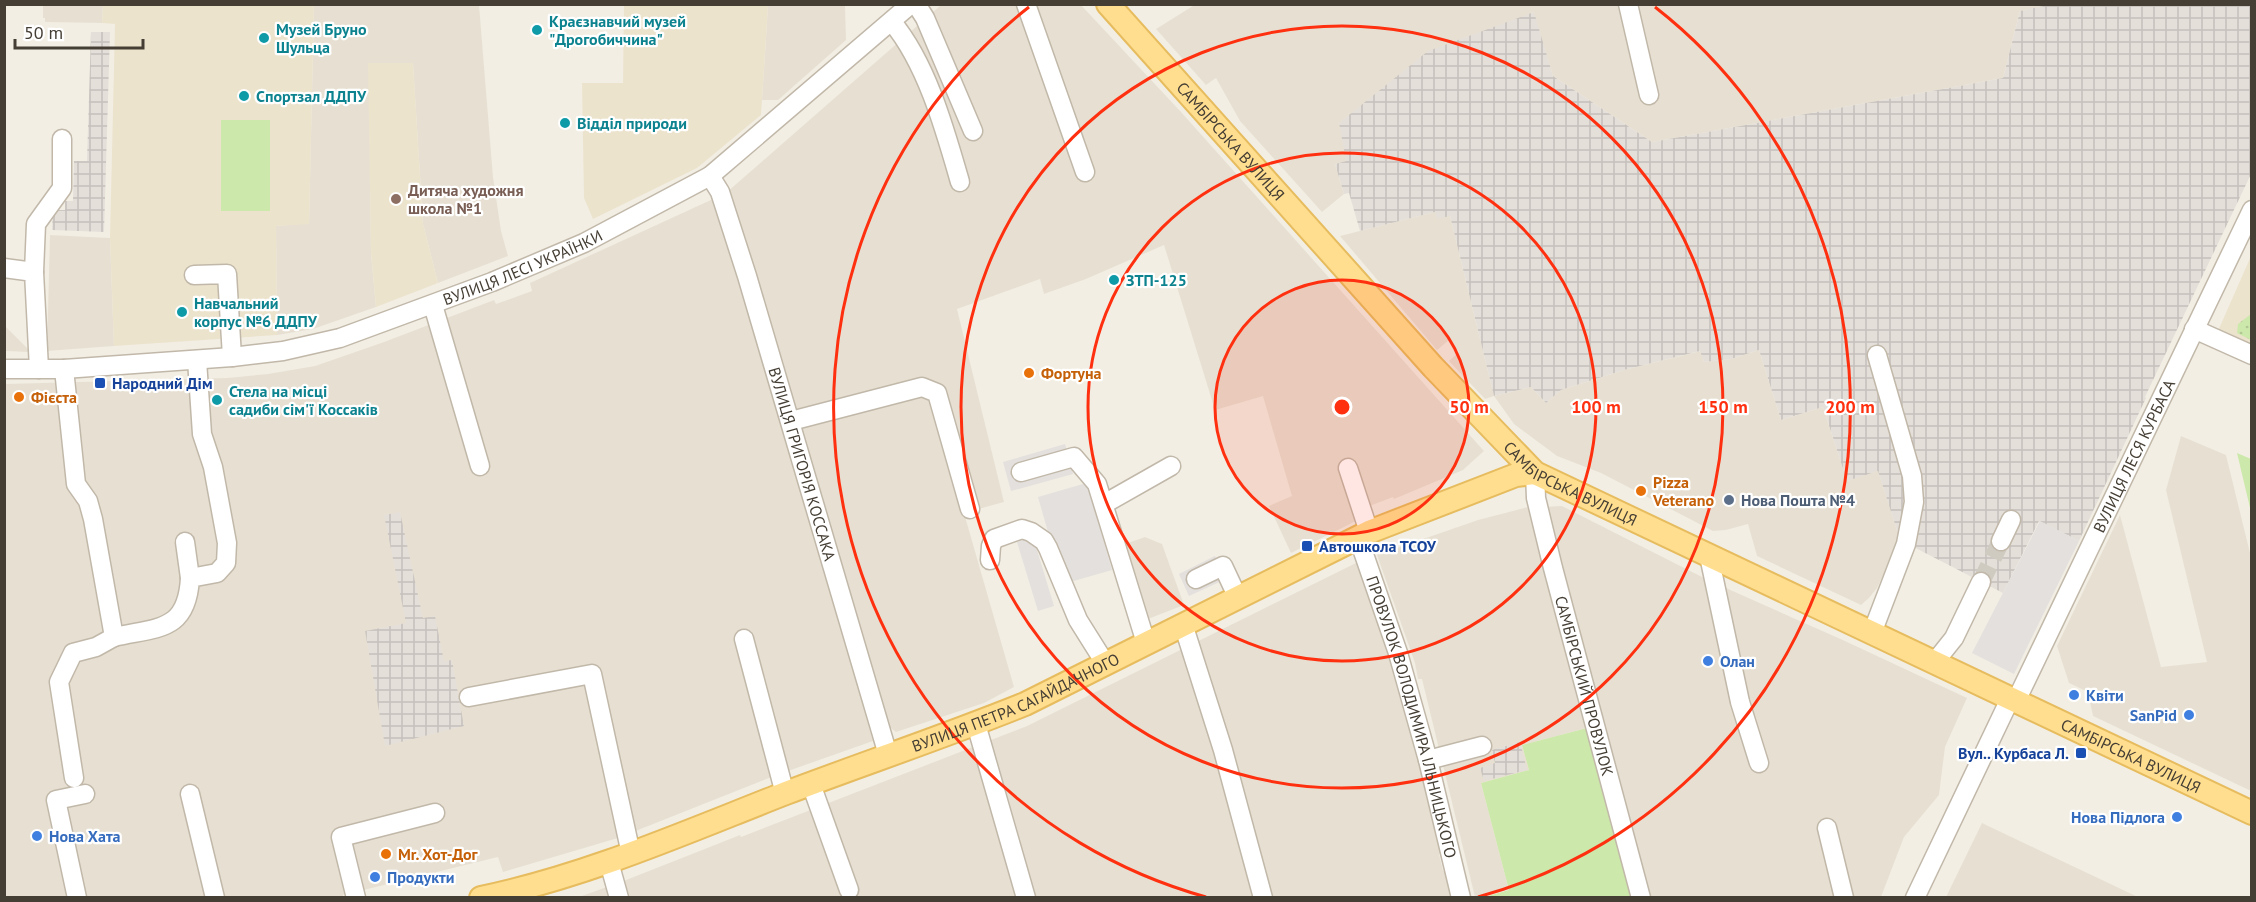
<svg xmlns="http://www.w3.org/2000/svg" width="2256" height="902" font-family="'PT Sans',sans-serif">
	<defs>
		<pattern id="industrial-grid" width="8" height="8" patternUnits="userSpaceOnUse" patternTransform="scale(1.5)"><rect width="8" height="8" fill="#e4dfd9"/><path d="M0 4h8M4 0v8" fill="none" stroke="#c5c0bb"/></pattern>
		<pattern id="grass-dots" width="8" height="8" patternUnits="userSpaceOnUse" patternTransform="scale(1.5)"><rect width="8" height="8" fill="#cde8ab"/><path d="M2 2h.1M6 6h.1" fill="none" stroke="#b1c894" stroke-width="1.8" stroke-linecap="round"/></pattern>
	</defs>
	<rect width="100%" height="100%" fill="#f2eee4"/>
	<g fill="#e7e0d2">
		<polygon points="1196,4 2053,5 2020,11 2003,78 1652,142 1553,76 1533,12 1346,161 1335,164 1344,194 1322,212 1240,121 1216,78 1206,85 1156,29"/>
		<polygon points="43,5 103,5 102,23 45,22 45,18 43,18"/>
		<polygon points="314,5 479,5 493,177 501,231 508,256 438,283 423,224 413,64 369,63 371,253 376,307 313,329 277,335 276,226 309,223"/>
		<polygon points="768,5 845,5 846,40 778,100 762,100"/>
		<polygon points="941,5 1081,5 1181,112 1484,451 1463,470 1394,499 1393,497 1359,510 1362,518 1291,553 1269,506 1292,496 1263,396 1215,410 1164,245 1086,279 1044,294 1040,279 957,309 1004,502 964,513 1014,687 984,703 896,732 887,725 727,192"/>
		<polygon points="713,199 734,258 798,475 873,741 774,776 618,838 503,872 498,857 343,895 343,897 5,898 5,384 227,378 268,374 315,366 384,342 494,300 496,304 532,291 530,283"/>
		<polygon points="1435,212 1450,216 1494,396 1531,387 1546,403 1561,390 1624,370 1701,351 1704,362 1731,359 1759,350 1781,420 1823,407 1847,481 1878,470 1900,540 1877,588 1869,598 1861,605 1757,556 1748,524 1726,530 1713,531 1601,473 1557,456 1514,424 1494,396 1485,399 1449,361 1459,352 1449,340 1437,350 1340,236"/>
		<polygon points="50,235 110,238 114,346 47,351"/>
		<polygon points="4,325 29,350 29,352 5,351"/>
		<polygon points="2181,436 2226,455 2251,557 2251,791 2093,716 2088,692 2069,683 2057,646 2120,515 2161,667 2207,662 2166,490"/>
		<polygon points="1532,506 1591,727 1522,745 1529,770 1481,783 1509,890 1475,897 1422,679 1418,679 1415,663 1377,555 1478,520"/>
		<polygon points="1562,506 1708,580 1845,641 1967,698 1945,747 1939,795 1904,837 1881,897 1646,897 1543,507"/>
		<polygon points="1145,537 1162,544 1184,605 1148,619 1125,544"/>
		<polygon points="1360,561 1392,655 1442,853 1439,854 1443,871 1446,870 1453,898 576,898 621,882 740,835 741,837 1027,726"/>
		<polygon points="1982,823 2138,897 1946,897"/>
	</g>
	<g fill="url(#industrial-grid)">
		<polygon points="2053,4 2251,5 2251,174 2145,397 2146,398 2079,541 2039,521 2003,593 1900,540 1878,471 1847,481 1823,407 1781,420 1759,350 1731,359 1704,362 1700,351 1624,370 1561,390 1546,403 1531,387 1494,396 1450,216 1437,219 1435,212 1360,231 1349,193 1344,194 1335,164 1346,161 1339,123 1428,51 1534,12 1553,76 1652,142 2003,78 2020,11"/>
		<polygon points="91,32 110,32 104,232 52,230 53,210 65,210 65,201 73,201 74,161 87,161"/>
		<polygon points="400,512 423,618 435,616 444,661 452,660 464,726 385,746 365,631 406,623 384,515"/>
		<polygon points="1520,742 1527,770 1484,781 1480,768 1495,763 1492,750"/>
	</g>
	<g fill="#ece3cd">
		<polygon points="103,5 314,5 309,224 276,226 277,335 114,346 110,238 115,24 102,23"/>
		<polygon points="624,5 768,5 761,115 697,168 593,219 584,198 582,83 623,83"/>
		<polygon points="368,63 413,63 423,224 438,283 376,307 371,253"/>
		<polygon points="2251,256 2251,346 2218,331"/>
	</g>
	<polygon fill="url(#grass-dots)" points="2251,314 2251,340 2237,333 2238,324"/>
	<g fill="#cde8ab">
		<rect x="221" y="120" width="49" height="91"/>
		<polygon points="2237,453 2251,459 2251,512"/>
		<polygon points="1591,727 1635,897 1481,898 1509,890 1481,783 1529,770 1522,745"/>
	</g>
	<g fill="#e3e0dd">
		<polygon points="1065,444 1073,474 1011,491 1003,462"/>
		<polygon points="1083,484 1088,487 1112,570 1063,584 1038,497"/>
		<polygon points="2040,521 2079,541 2014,674 1972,653"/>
		<polygon points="1033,537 1054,606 1038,611 1017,542"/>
		<polygon points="1215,556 1226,579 1189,596 1179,574"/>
	</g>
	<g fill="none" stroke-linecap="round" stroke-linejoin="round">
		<polyline stroke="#cfcbc1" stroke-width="18" stroke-dasharray="18 9" stroke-linecap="butt" points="1981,582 2001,541"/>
		<g stroke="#c1b8a9" stroke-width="21">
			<g id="minor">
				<polyline points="916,4 925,18 973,131"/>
				<polyline points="1026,4 1085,172"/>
				<polyline points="1628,4 1649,95"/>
				<path d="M892 22C927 64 945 130 960 182"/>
				<path id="s1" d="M710 176 720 192 747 276 888 755"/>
				<polyline points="4,268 34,272 39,369"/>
				<polyline points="34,272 36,224 62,188 62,139"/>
				<polyline points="194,275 227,274 232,357"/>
				<polyline points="433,305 480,466"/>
				<polyline points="2194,329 2252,355"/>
				<path id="s2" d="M4 369H64L232 357 283 351 340 338 492 282 584 243 710 176 911 4"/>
				<polyline points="64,369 76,484 88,501 93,519 114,637 96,647 73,653 59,682 74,778"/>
				<polyline points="791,421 922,387 937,393 970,509"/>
				<polyline points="1348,468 1369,532"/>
				<polyline points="1021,472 1074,457 1097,484 1146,643"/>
				<path id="s3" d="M1535 473 1536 498 1553 568 1641 898"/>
				<polyline points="1104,504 1171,466"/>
				<path id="s4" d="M1358 537 1398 653 1428 760 1461 898"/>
				<polyline points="2001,541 2011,520"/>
				<polyline points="185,542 190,578"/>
				<polyline points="1709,556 1740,702 1759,763"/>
				<polyline points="990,560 991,546 994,539 1022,529 1031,532 1044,541 1048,548 1078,620 1105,663"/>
				<polyline points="1196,579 1223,566 1238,598"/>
				<polyline points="1183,624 1223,750 1263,898"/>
				<polyline points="1872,633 1906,544 1914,502 1912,476 1877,355"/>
				<path d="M114 637C158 627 187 632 190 578L217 573 226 563 227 543 213 467 202 434 197 360"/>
				<polyline points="744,639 785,794"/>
				<polyline points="1934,663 1954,638 1981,582"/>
				<polyline points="469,697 592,674 631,854"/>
				<path id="s5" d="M2016 701 2252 210"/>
				<polyline points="976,724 1026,898"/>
				<polyline points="1428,760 1482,746"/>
				<polyline points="811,784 849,890"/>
				<polyline points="190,794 215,898"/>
				<polyline points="1827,828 1844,898"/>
				<polyline points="609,862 619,898"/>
				<polyline points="77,898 56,800 85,794"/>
				<polyline points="356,898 341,837 435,813"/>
				<polyline points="1915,898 2010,699"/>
			</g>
		</g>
		<g stroke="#e6bc5e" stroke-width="26">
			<g id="major">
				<path id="s6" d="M1108 4 1433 367 1535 473 2252 813"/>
				<path id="s7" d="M481 898C587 876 686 832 786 793 865 763 946 736 1025 704L1369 532 1516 475 1535 473"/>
			</g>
		</g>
		<use href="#minor" stroke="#fff" stroke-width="18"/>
		<use href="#major" stroke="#ffde90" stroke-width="22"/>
	</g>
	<circle cx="1342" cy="407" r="127" fill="#ff300f" fill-opacity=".12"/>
	<g fill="none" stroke="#ff300f" stroke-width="3">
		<circle cx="1342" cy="407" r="127"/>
		<circle cx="1342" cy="407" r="254"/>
		<circle cx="1342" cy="407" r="381"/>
		<path d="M1206 897A508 508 0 0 1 1029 7M1655 7A508 508 0 0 1 1478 897"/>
	</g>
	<g fill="#0f9aa8" stroke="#fff" stroke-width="2">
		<circle cx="537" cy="30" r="6"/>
		<circle cx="264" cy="38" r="6"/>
		<circle cx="244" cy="96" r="6"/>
		<circle cx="565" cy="123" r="6"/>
		<circle cx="1114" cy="280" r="6"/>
		<circle cx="182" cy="312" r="6"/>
		<circle cx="217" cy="400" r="6"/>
	</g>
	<circle fill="#8d6e63" stroke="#fff" stroke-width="2" cx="396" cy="199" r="6"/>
	<g fill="#e8710a" stroke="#fff" stroke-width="2">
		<circle cx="1029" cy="373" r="6"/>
		<circle cx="19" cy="397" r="6"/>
		<circle cx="1641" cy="491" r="6"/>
		<circle cx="386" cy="854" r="6"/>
	</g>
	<g fill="#1a4fb4" stroke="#fff" stroke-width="2">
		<rect x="94" y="377" width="12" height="12" rx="3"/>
		<rect x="1301" y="540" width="12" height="12" rx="3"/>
		<rect x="2075" y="747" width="12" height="12" rx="3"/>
	</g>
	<circle fill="#5c6f8a" stroke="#fff" stroke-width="2" cx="1729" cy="500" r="6"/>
	<g fill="#3f7fe0" stroke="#fff" stroke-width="2">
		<circle cx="1708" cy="661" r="6"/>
		<circle cx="2074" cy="695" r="6"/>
		<circle cx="2189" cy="715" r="6"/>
		<circle cx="2177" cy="817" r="6"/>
		<circle cx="37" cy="836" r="6"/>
		<circle cx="375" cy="877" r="6"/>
	</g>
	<g text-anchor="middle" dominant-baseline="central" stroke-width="4.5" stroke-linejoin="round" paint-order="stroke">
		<g font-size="16" font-weight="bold" fill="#0d838f" stroke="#fff" text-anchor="start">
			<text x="549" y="21">Краєзнавчий музей<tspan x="549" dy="18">"Дрогобиччина"</tspan></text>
			<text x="276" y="29">Музей Бруно<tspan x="276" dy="18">Шульца</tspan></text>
			<text x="256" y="96">Спортзал ДДПУ</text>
			<text x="577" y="123">Відділ природи</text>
			<text x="1126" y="280">ЗТП-125</text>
			<text x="194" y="303">Навчальний<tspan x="194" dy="18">корпус №6 ДДПУ</tspan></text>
			<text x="229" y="391">Стела на місці<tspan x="229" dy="18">садиби сім'ї Коссаків</tspan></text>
		</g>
		<g font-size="16" fill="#453e34" stroke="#fff">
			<text stroke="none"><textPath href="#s6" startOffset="184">САМБІРСЬКА ВУЛИЦЯ</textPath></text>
			<text stroke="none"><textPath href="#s2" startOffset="534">ВУЛИЦЯ ЛЕСІ УКРАЇНКИ</textPath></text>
			<text stroke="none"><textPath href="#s5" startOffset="272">ВУЛИЦЯ ЛЕСЯ КУРБАСА</textPath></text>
			<text stroke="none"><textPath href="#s1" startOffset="303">ВУЛИЦЯ ГРИГОРІЯ КОССАКА</textPath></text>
			<text stroke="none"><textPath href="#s6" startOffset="670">САМБІРСЬКА ВУЛИЦЯ</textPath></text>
			<text stroke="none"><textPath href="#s3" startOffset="219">САМБІРСЬКИЙ ПРОВУЛОК</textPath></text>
			<text stroke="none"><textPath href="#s7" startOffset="570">ВУЛИЦЯ ПЕТРА САГАЙДАЧНОГО</textPath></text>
			<text stroke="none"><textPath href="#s4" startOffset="188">ПРОВУЛОК ВОЛОДИМИРА ІЛЬНИЦЬКОГО</textPath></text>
			<text stroke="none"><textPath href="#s6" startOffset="1294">САМБІРСЬКА ВУЛИЦЯ</textPath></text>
		</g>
		<g font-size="16" font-weight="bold" fill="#785e54" stroke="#fff" text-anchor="start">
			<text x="408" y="190">Дитяча художня<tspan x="408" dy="18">школа №1</tspan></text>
		</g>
		<g font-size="16" font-weight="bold" fill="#c56008" stroke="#fff" text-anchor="start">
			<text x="1041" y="373">Фортуна</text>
			<text x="31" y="397">Фієста</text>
			<text x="1653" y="482">Pizza<tspan x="1653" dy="18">Veterano</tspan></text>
			<text x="398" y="854">Mr. Хот-Дог</text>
		</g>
		<g font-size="16" font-weight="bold" fill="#164399" stroke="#fff" text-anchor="start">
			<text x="112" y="383">Народний Дім</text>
			<text x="1319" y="546">Автошкола ТСОУ</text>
			<text x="2069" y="753" text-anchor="end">Вул.. Курбаса Л.</text>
		</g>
		<g font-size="16" font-weight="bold" fill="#4e5e75" stroke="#fff" text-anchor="start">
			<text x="1741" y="500">Нова Пошта №4</text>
		</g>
		<g font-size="16" font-weight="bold" fill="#366cbe" stroke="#fff" text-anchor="start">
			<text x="1720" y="661">Олан</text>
			<text x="2086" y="695">Квіти</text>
			<text x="2177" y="715" text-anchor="end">SanPid</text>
			<text x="2165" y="817" text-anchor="end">Нова Підлога</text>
			<text x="49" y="836">Нова Хата</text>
			<text x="387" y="877">Продукти</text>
		</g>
	</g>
	<circle cx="1342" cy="407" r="9" fill="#ff300f" stroke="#fff" stroke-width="3"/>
	<g font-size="18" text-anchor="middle" font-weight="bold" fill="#ff300f" stroke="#fff" stroke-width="4.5" stroke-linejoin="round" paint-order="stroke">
		<text x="1469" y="413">50 m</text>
		<text x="1596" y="413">100 m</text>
		<text x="1723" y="413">150 m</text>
		<text x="1850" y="413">200 m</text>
	</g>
	<rect width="2256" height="902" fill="none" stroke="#453e34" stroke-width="12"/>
	<path d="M15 39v9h128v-9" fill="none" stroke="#453e34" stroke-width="3"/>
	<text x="24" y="39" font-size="18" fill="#453e34" stroke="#ffffff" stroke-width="4.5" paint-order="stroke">50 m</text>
</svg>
